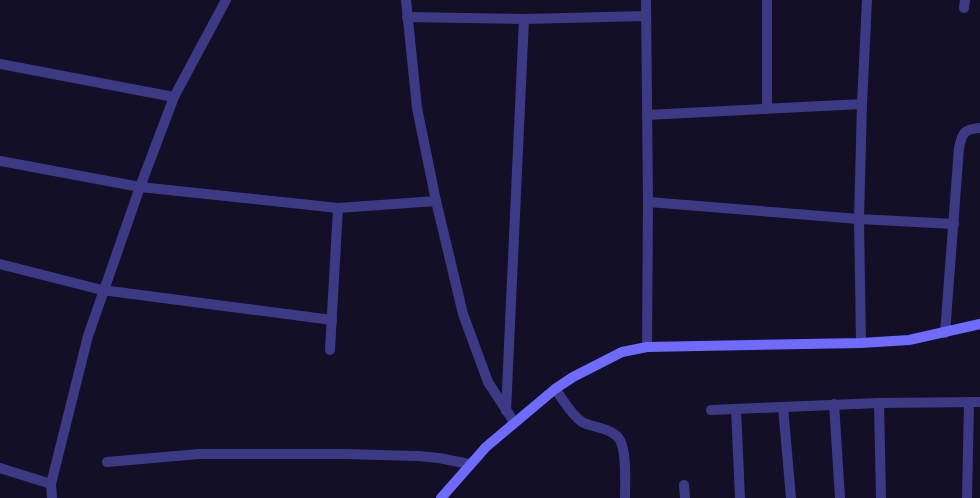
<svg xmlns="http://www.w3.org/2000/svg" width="980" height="498" font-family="'DejaVu Sans',sans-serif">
	<rect width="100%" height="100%" fill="#130f26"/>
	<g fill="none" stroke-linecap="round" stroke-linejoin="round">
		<g stroke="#3d3a85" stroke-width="10">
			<polyline points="406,0 417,108 436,201 463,314 488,382 514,422"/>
			<polyline points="646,0 648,202 647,347"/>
			<polyline points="767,0 767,109"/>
			<polyline points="867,0 862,104 859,219 954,224"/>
			<polyline points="964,8 965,0"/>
			<polyline points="407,17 524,19 646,16"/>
			<polyline points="0,64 174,97"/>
			<polyline points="647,115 862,104"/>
			<polyline points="0,161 140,187 338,208"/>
			<polyline points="648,202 859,219 861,343"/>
			<polyline points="0,264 102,290 332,320"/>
			<path d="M945 333 959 148C962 133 964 129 980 128"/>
			<polyline points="330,350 338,208 436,201"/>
			<path d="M555 389C563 399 571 415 582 422 594 428 613 428 620 440 627 453 625 483 625 498"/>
			<polyline points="879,403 881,498"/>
			<polyline points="834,404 840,498"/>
			<polyline points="783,407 791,498"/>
			<polyline points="736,409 740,498"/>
			<polyline points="711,410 879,403 980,402"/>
			<polyline points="506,411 524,19"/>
			<polyline points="107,462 199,454 344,454 418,456 439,458 469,464"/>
			<polyline points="0,468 51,484 88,336 140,187 174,97 226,0"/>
			<polyline points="51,484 52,498"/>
			<polyline points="684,485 685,498"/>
			<polyline points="967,498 969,402"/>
		</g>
		<polyline stroke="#6f6bff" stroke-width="10" points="441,498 486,447 555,389 573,377 622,352 647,347 861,343 909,340 980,324"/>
	</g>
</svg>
